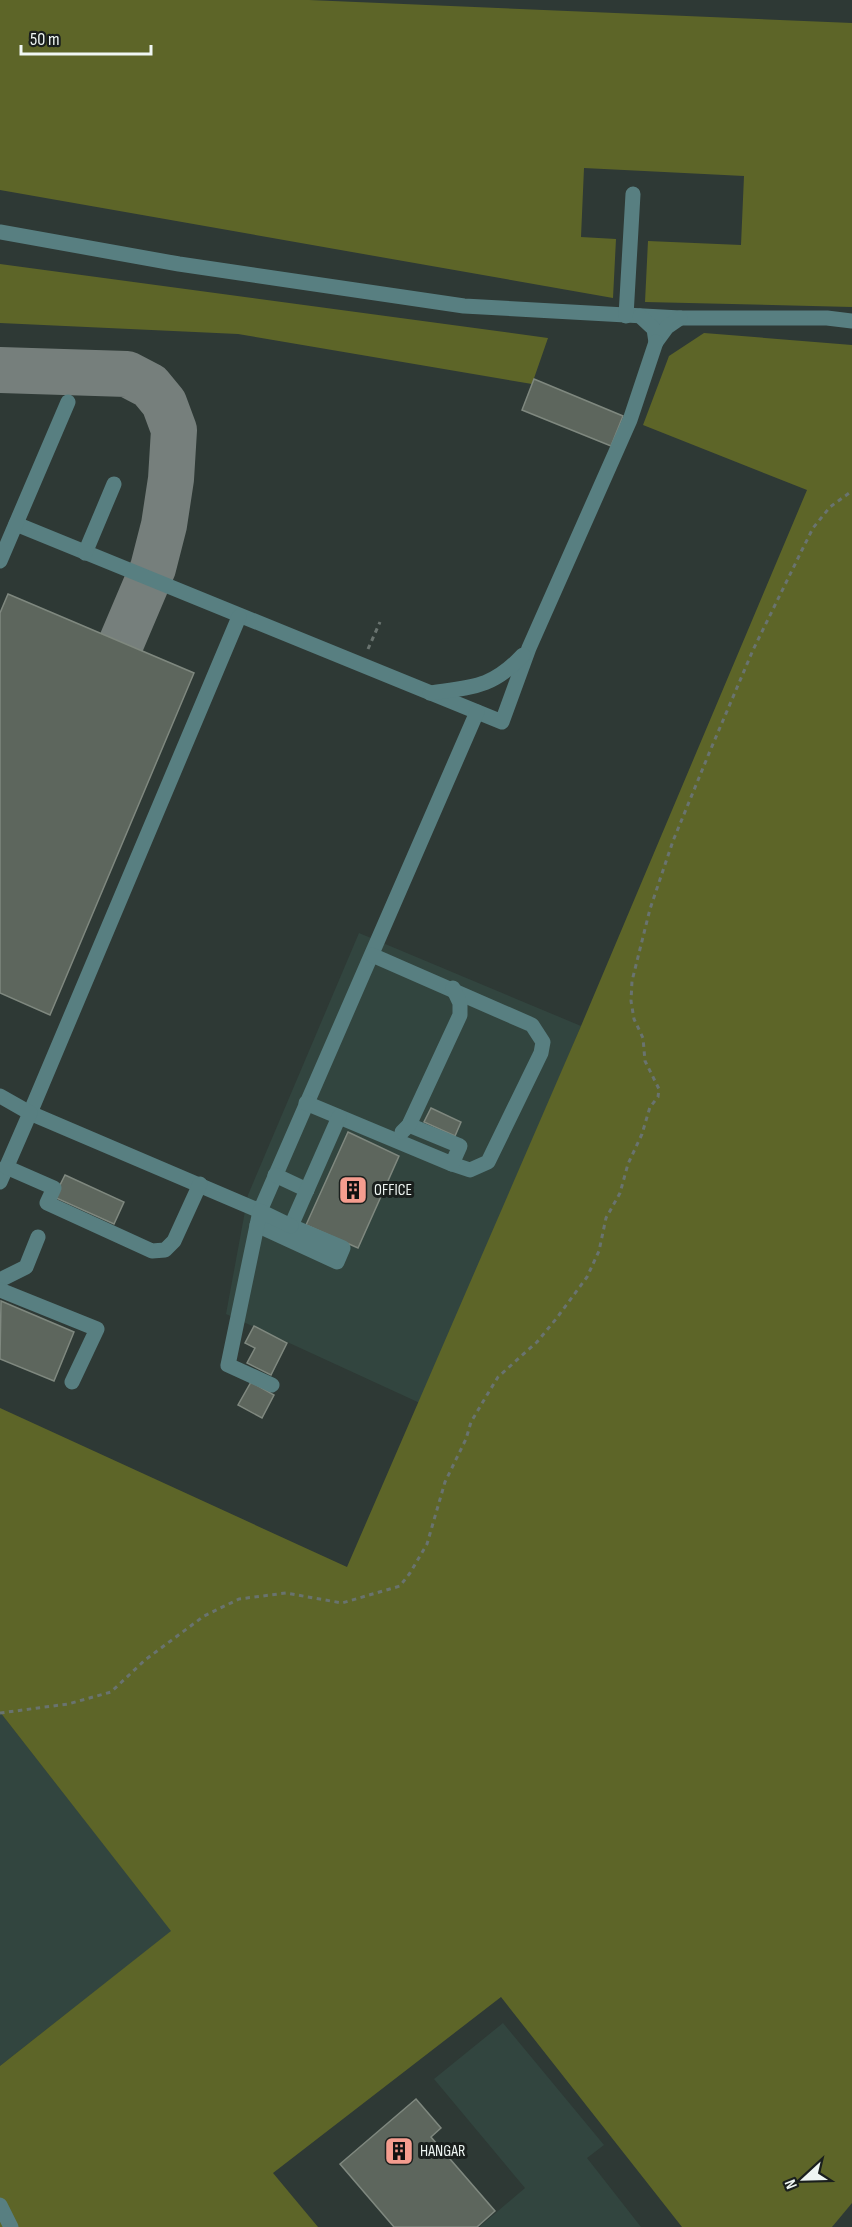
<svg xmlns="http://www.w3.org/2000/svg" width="852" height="2227" font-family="'Sofia Sans Condensed',sans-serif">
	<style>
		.built { fill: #32453f }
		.green { fill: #5d6528 }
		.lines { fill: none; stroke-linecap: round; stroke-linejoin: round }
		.taxiway { stroke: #767f7c; stroke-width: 46 }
		.building { fill: #5d665d; stroke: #7f887f; stroke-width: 1.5 }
		.path { stroke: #69736f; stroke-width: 3; stroke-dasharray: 4.5 4.5; stroke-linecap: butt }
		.minor { stroke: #587f81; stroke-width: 15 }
		.labels { text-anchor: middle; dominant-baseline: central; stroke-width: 6; stroke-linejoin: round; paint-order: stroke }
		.poi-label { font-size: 16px; fill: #eff6f3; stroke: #1a1f1d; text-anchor: start }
	</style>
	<rect width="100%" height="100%" fill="#2e3935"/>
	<!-- built -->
	<g class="built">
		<path d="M359,933l222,93 -159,378 -196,-90 22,-119z"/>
		<path d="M0,1712l172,219 -172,135z"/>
		<path d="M503,2023l101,122 -17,13 54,69h-162l46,-39 -91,-109z"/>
	</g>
	<!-- green -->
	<g class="green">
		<path d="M0,0h309l543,23v284l-207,-5 3,-61 93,4 3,-69 -160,-8 -3,69 35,2 -3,59 -613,-108z"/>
		<path d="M0,264l548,74 -16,46 -294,-50 -238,-11z"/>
		<path d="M704,333l148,12v1858l-20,24h-150l-181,-230 -228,176 45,54h-318v-161l171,-135 -171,-219v-304l347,159 234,-541 226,-536 -164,-65 26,-69z"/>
	</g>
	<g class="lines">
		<!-- taxiway -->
		<path class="taxiway" d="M0,370l127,4 23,12 14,17 10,27 -3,49 -7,46 -11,43 -31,73"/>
	</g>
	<!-- building -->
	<g class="building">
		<path d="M534,379l89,37 -12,30 -89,-36z"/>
		<path d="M8,594l186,79 -144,342 -50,-22v-380z"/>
		<path d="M431,1108l30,14 -6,14 -31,-14z"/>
		<path d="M348,1132l51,24 -41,92 -52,-23z"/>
		<path d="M65,1175l59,27 -10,22 -60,-27z"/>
		<path d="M1,1301l73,31 -20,49 -54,-22z"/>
		<path d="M254,1326l33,17 -16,32 -24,-12 8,-15 -10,-5z"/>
		<path d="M251,1382l23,13 -12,23 -24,-13z"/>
		<path d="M416,2099l25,29 -10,9 64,74 -18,16h-83l-54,-63z"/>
	</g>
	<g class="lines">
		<!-- path -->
		<g class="path">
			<path d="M368,649l12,-27"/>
			<path d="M0,1713l68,-9 43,-12 34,-32 59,-44 35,-17 47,-6 56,10 58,-17 10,-13 17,-29 18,-62 21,-43 5,-17 16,-27 11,-18 39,-35 19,-23 31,-42 12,-26 7,-33 14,-25 8,-29 14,-30 8,-27 8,-10 1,-8 -14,-28 -2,-23 -9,-19 -3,-18 1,-20 18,-72 23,-68 37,-90 43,-101 49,-100 11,-22 17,-21 22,-16"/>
		</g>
		<!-- minor -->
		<g class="minor">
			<path d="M0,232l179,32 285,42 216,12h147l25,3"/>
			<path d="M626,316l7,-122"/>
			<path d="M640,316l14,13 2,13 11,-15 13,-9"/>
			<path d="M16,524l486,198 27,-74 101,-228 26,-78"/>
			<path d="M85,553l29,-69"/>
			<path d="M0,561l68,-159"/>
			<path d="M239,617l-209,496 230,98 217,-499"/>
			<path d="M430,693c43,-6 62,-5 93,-38"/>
			<path d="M372,955l160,70 11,17 -2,11 -53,109 -18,8 -18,-6"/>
			<path d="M0,1096l30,17 -30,69"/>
			<path d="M306,1103l146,61 8,-18 -51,-21"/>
			<path d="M402,1132l7,-7 51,-110v-12l-7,-15"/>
			<path d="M6,1167l48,21 -7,15 105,48 13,-1 9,-9 26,-57"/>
			<path d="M275,1175l32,15"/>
			<path d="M257,1225l80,37 6,-14 -52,-22 48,-109"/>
			<path d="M0,1280l26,-13 12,-30"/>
			<path d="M0,1290l97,39 -25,53"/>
			<path d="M272,1385l-44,-20 32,-154 31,15"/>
			<path d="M0,2205l11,22"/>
		</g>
	</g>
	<!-- icons -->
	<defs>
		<g id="building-square" transform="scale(1.5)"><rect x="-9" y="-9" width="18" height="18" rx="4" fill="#f59d8f" stroke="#1a1f1d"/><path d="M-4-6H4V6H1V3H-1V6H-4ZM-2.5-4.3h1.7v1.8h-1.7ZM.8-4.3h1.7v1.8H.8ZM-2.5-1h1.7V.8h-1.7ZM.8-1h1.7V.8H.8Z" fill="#111"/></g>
	</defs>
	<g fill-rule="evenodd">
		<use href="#building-square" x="353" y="1190"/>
		<use href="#building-square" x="399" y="2151"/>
	</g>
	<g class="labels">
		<!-- poi labels -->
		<g class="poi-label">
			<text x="374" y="1190">OFFICE</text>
			<text x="420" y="2151">HANGAR</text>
		</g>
	</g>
	<!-- north arrow -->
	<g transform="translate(804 2179) rotate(248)" stroke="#1a1f1d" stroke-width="4.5" paint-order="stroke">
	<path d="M0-4.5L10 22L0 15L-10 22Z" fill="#eff6f3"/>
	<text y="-9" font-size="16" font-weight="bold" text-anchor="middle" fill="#eff6f3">N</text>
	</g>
	<!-- scale -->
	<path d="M21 45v9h130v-9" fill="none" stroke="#eff6f3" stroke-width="3"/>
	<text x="30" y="45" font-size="18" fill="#eff6f3" stroke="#1a1f1d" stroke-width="4.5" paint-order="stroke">50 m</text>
</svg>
